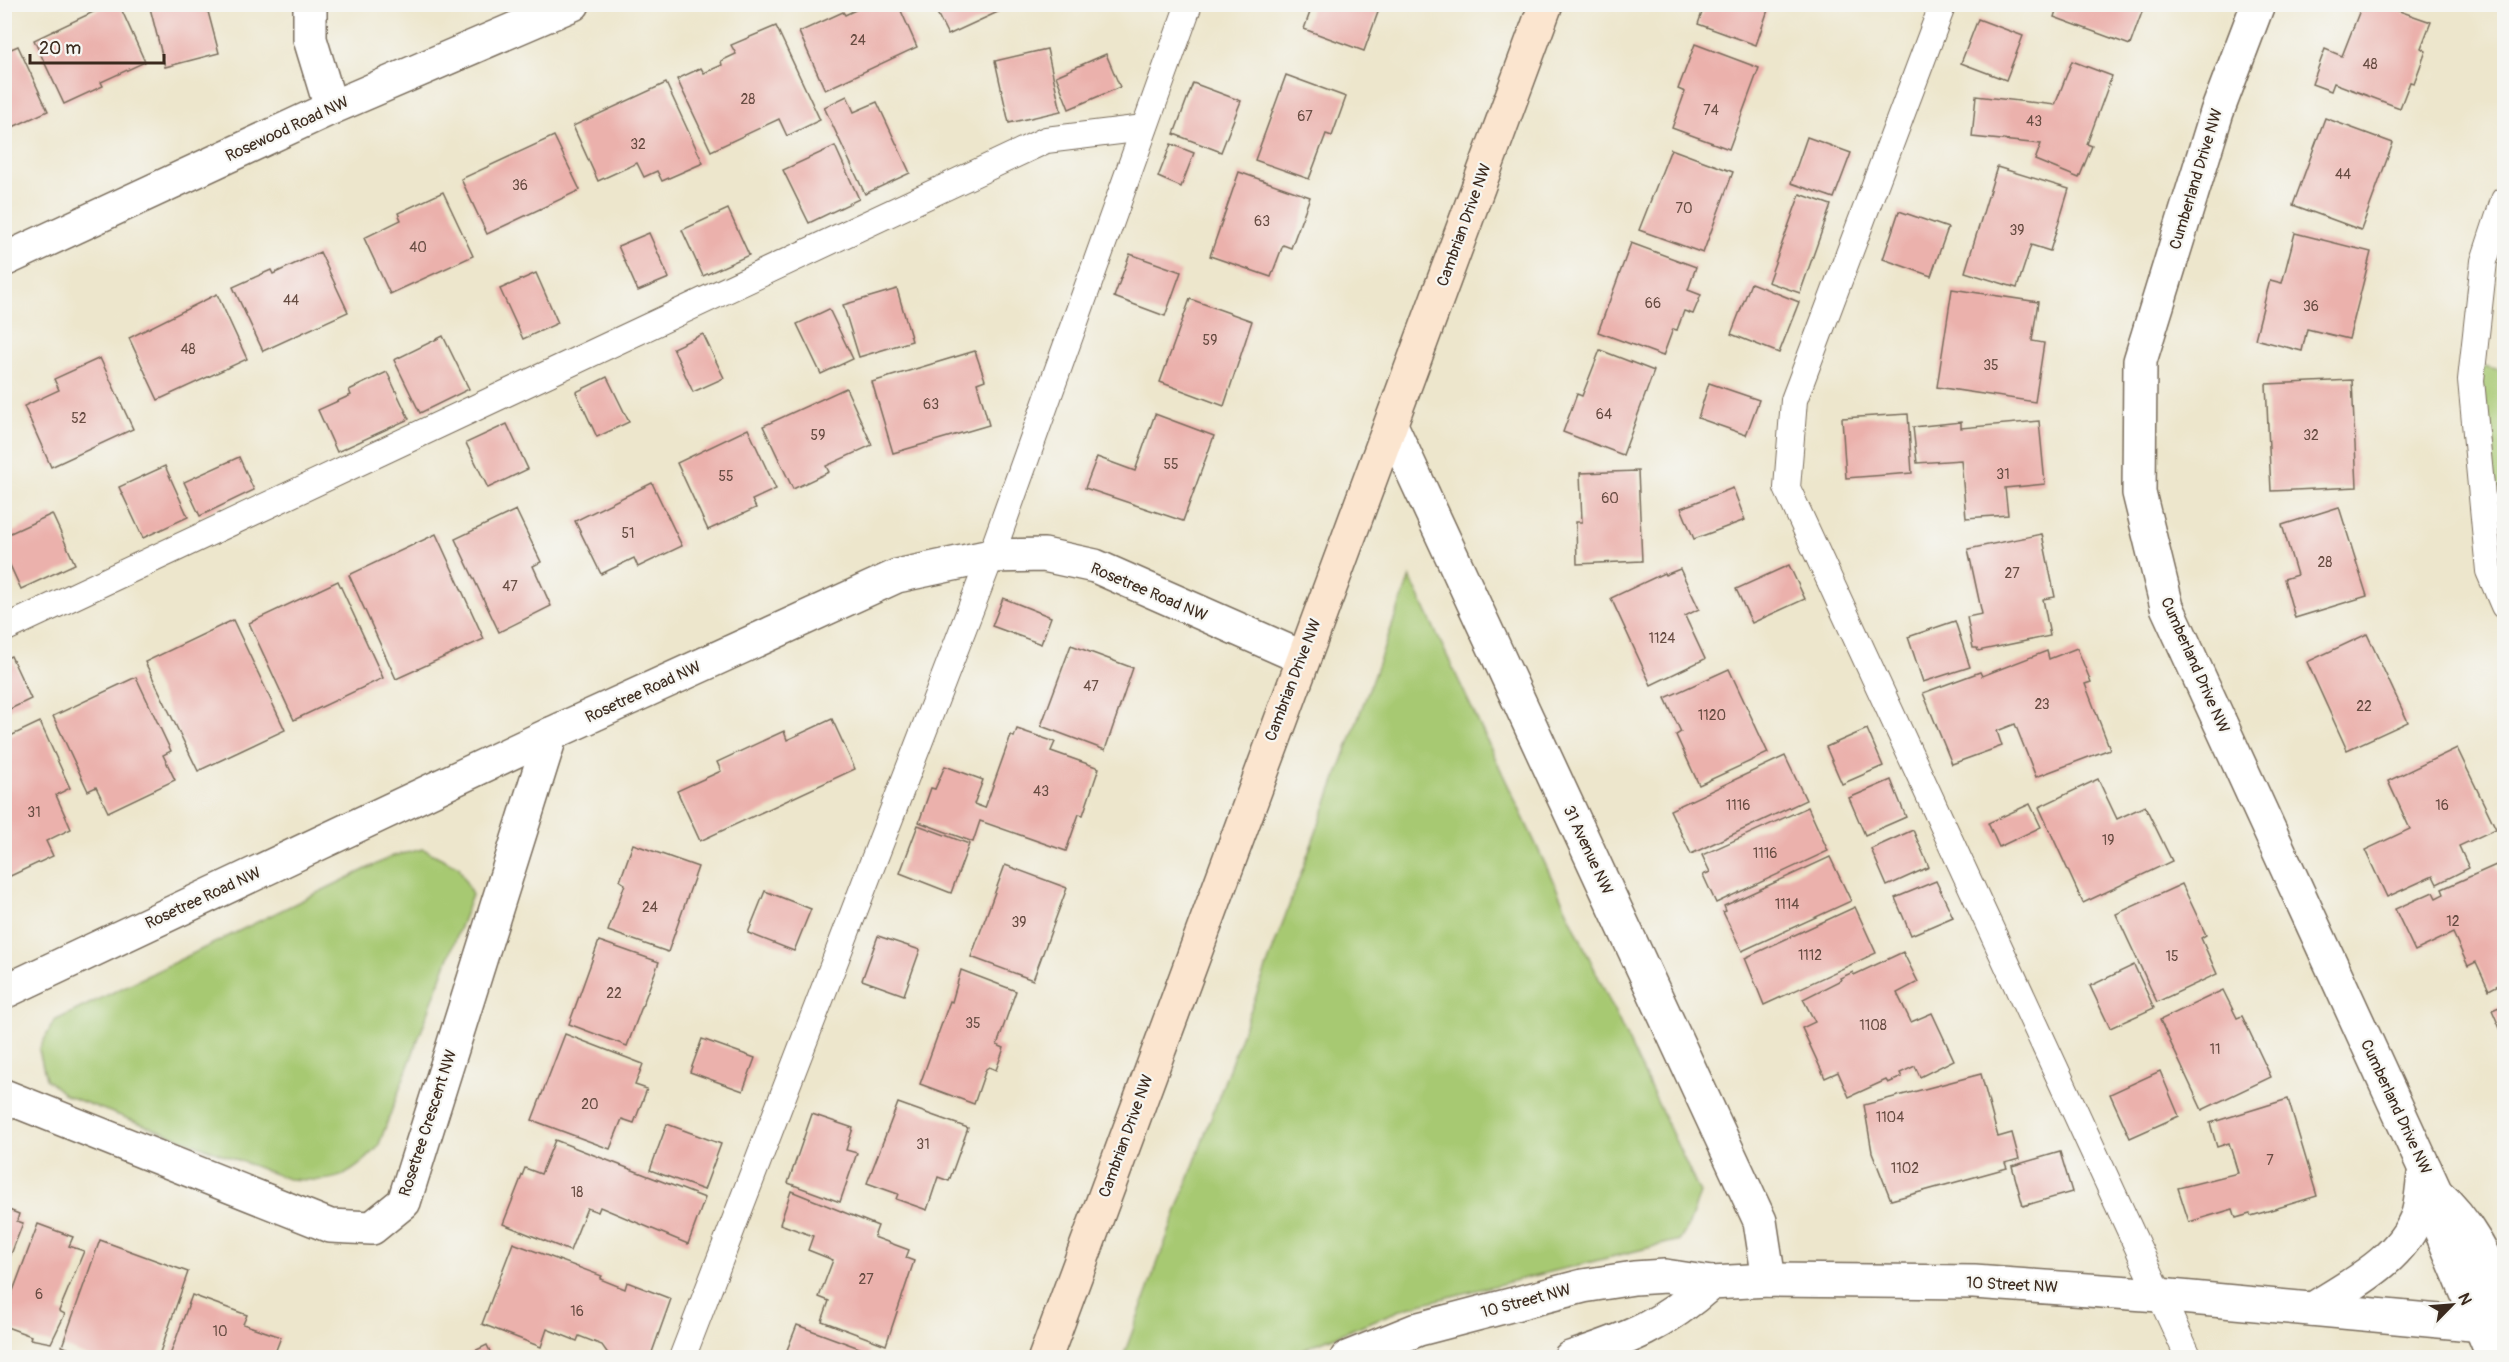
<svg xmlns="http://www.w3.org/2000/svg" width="2509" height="1362" font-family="Pangolin,sans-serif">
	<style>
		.green { fill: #a7c972; stroke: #717a48; stroke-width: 1.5 }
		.building { fill: #ebb1ac }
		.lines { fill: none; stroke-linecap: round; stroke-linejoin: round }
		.lane-casing { stroke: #796c5b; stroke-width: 28 }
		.street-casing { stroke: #796c5b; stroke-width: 36 }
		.secondary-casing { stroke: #796c5b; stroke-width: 36 }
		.lane { stroke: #fff; stroke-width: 26 }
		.street { stroke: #fff; stroke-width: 33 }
		.secondary { stroke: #fbe5cf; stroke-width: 33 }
		.labels { text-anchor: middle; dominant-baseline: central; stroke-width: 4.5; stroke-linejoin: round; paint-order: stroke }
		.number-label { font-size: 14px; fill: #674c42 }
		.street-label { font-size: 16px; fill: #3b2a1e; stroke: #f6f6f2 }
	</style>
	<rect width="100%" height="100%" fill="#f6f6f2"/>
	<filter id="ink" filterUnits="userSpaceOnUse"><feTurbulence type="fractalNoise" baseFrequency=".0167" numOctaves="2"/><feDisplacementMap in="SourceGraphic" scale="12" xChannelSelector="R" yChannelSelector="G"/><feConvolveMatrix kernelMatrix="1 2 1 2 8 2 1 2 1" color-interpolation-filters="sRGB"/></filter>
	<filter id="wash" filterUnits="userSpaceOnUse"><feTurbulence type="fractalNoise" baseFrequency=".008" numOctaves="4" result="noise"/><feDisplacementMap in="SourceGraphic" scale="24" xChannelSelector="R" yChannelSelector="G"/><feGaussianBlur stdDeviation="1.35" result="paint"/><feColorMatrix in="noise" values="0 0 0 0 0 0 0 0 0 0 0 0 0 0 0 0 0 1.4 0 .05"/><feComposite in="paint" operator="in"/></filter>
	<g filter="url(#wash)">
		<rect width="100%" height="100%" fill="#ede6cc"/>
		<!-- green -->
		<g class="green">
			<path d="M2480,365l24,6v148l-19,-77z"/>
			<path d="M1410,577l290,616 -11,32 -9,15 -272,67 -95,38 -23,12h-167z"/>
			<path d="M423,849l36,18 13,28 -94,252c-31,34 -45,35 -90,32l-223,-84 -19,-16 -7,-29 15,-29 339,-165z"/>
		</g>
		<g id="blocks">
			<!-- building -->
			<g class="building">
				<path d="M110,4h9l26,58 -44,20 2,4 -39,18 -30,-64z"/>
				<path d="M149,4h57l13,49 -54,14z"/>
				<path d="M868,4h30l19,43 -92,43 -26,-58 44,-20 2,3z"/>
				<path d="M1313,4h68l-17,47 -60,-22z"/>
				<path d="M1705,4h65l-14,41 -58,-21z"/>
				<path d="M2058,4h87l-15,41 -76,-28z"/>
				<path d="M933,5h80l-65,30z"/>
				<path d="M2362,5h20l49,17 -10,26 5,3 -12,32 -4,-1 -10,26 -66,-25 -3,8 -19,-7 13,-35 17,7z"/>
				<path d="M1978,19l45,17 -17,44 -45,-17z"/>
				<path d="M776,26l44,94 -33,16 -8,-17 -68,32 -34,-72 24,-11 3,5 18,-8 -1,-4 15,-7 -5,-9z"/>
				<path d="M1695,44l64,24 -30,81 -57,-21 13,-36 -7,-3z"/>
				<path d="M18,46l30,65 -44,20v-79z"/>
				<path d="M1047,49l14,62 -52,12 -14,-62z"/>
				<path d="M1106,54l14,33 -51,22 -13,-33z"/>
				<path d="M2072,61l40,15 -25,68 5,2 -13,32 -44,-18 6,-16 -69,-7 4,-41 79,9z"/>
				<path d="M1286,75l60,22 -14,39 -6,-2 -17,45 -54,-19z"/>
				<path d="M666,83l37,80 -41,18 -5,-10 -13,6 -7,-14 -39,18 -25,-55z"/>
				<path d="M1193,83l48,18 -20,51 -47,-18z"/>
				<path d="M847,96l7,16 23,-10 33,71 -45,21 -41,-87z"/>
				<path d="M2325,118l68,25 -32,87 -68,-25z"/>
				<path d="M554,136l26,54 -93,44 -26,-55z"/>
				<path d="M1807,137l44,16 -17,45 -43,-15z"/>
				<path d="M1171,144l23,9 -13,34 -23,-10z"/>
				<path d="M835,146l24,53 -50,24 -26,-53z"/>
				<path d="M1671,149l62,23 -30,81 -64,-23z"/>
				<path d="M1997,167l72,22 -19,62 -19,-6 -14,43 -52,-16z"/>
				<path d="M1239,172l71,25 -19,51 -8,-3 -12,32 -61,-21z"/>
				<path d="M443,192l30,64 -83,38 -26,-56 37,-18 -3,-7z"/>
				<path d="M1800,194l31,11 -31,88 -32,-11z"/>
				<path d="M728,209l21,46 -46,21 -21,-46z"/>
				<path d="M1899,211l49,17 -17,48 -48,-17z"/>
				<path d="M649,233l20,45 -31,13 -20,-45z"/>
				<path d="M2295,233l76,19 -22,87 -42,-10 -5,22 -47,-12 15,-59 12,3z"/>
				<path d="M1631,243l65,24 -8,23 13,5 -8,19 -9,-3 -7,19 -4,-1 -10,27 -65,-24z"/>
				<path d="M320,252l28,60 -85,39 -30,-64 38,-17 2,4z"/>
				<path d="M1130,254l51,18 -16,44 -51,-19z"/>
				<path d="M536,273l22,50 -35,16 -23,-50z"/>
				<path d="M1751,283l48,19 -20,51 -48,-19z"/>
				<path d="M897,289l15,52 -53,16 -16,-52z"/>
				<path d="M1952,289l86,13 -6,39 12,2 -9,59 -98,-15z"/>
				<path d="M217,294l30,65 -89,41 -29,-62z"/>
				<path d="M1190,299l62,22 -28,85 -64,-24z"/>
				<path d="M829,309l24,50 -32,15 -24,-50z"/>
				<path d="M703,334l21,44 -31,14 -20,-44z"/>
				<path d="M443,336l26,53 -49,24 -26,-53z"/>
				<path d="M1600,350l54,21 -31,84 -60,-23 14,-38 5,2z"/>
				<path d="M975,351l10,29 -8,3 12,42 -96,28 -21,-71z"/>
				<path d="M100,358l33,71 -82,38 -27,-61 35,-16 -5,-11z"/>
				<path d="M387,372l22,47 -72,33 -19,-42 33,-15 -2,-5z"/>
				<path d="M607,377l22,45 -32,15 -21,-45z"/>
				<path d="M2352,380l5,107 -86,4 -5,-107z"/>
				<path d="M1709,383l50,17 -13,35 -48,-17z"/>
				<path d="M846,388l26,57 -46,21 3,6 -36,17 -30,-63z"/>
				<path d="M1155,414l59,22 -31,85 -98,-33 12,-31 38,14z"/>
				<path d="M1908,414l4,59 -66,5 -4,-60z"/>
				<path d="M2039,421l6,63 -40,4 3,27 -42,3 -5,-58 -44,3 -4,-36 48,-5v6z"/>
				<path d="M507,424l21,45 -40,19 -22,-45z"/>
				<path d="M748,429l28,60 -24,11 4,8 -48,22 -31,-67z"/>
				<path d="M239,457l15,33 -54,26 -16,-34z"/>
				<path d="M165,466l23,51 -45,21 -24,-51z"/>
				<path d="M1638,471l4,90 -65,3 -1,-42h6l-2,-49z"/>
				<path d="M652,483l30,63 -44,21 -4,-9 -33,16 -26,-53z"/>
				<path d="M1733,488l12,32 -51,19 -13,-31z"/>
				<path d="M2339,507l28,89 -72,22 -11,-39 13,-4 -15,-50z"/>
				<path d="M516,510l25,52 -8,4 18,40 -52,26 -44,-93z"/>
				<path d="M52,514l23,50 -54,25 -17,-37v-16z"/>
				<path d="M436,534l48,105 -88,40 -47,-104z"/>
				<path d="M2042,534l13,63 -12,2 7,37 -72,15 -1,-3h-4l-6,-31 15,-3 -14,-65z"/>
				<path d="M1789,565l16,34 -53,24 -16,-34z"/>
				<path d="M1680,569l19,40 -14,7 20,43 -54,26 -40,-87 53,-25 1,2z"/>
				<path d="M338,581l45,97 -89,42 -45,-97z"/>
				<path d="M1003,598l48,19 -10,27 -49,-18z"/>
				<path d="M233,620l52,110 -87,41 -53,-109z"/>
				<path d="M1955,621l15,46 -47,15 -15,-45z"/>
				<path d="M2367,634l41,88 -61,28 -40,-88z"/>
				<path d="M1071,645l62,23 -28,82 -64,-24z"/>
				<path d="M2077,648l14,34 -6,2 25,65 -74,28 -21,-53 -18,7 5,15 -50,18 -29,-71 57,-21 2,4 65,-25 2,8z"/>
				<path d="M11,656l20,43 -27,13v-53z"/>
				<path d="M1729,669l39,84 -69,32 -23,-50 5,-3 -16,-34z"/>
				<path d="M136,677l35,74 -8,4 12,25 -67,32 -12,-25 -8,4 -35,-75z"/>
				<path d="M832,719l23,50 -155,72 -23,-50 44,-20 -4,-9 67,-31 3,9z"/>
				<path d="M40,722l30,66 -14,7 15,34 -25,12 7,15 -49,23v-140z"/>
				<path d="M1017,729l38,13 -4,9 48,17 -16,47 -4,-1 -13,37 -86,-30 -7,21 -54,-20 12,-34 4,1 10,-23 38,14 -9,24 11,4 26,-73 3,2z"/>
				<path d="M1867,729l16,37 -41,18 -16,-37z"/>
				<path d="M2457,748l39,81 -37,17 10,22 -32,16 -4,-8 -46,21 -22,-47 45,-21 -22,-48z"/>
				<path d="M1785,756l21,44 -115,54 -21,-44z"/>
				<path d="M2098,779l19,40 28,-13 27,55 -89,42 -44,-96z"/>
				<path d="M1891,780l15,37 -41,18 -16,-37z"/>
				<path d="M2030,804l11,23 -42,20 -11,-24z"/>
				<path d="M1808,807l20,44 -112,52 -13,-28 7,-3 -8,-17z"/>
				<path d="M918,825l51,19 -18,49 -51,-20z"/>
				<path d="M1913,830l16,37 -42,19 -16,-37z"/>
				<path d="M633,844l65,23 -30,85 -60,-21 17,-47 -5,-3z"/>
				<path d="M1830,857l21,44 -109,50 -19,-39 3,-1 -2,-5z"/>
				<path d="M1005,865l62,23 -34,92 -62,-23z"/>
				<path d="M2496,865l8,17v100l-15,8 -13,-28 -8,4 -15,-33 -38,18 -20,-42 38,-17 3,6 8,-4 -2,-5z"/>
				<path d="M1936,881l17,36 -42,18 -16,-37z"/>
				<path d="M2182,884l24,51 -5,3 16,36 -60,28 -41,-88z"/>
				<path d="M765,891l46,18 -17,42 -46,-18z"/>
				<path d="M1855,907l21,46 -112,52 -19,-47z"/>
				<path d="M878,936l42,14 -16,45 -42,-15z"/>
				<path d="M599,941l60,21 -32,84 -58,-22z"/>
				<path d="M1903,952l15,30 -21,11 14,29 21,-9 22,47 -34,17 -5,-11 -15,7 2,4 -14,6 -2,-3 -37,17 -11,-25 -13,6 -23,-50 13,-6 -12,-23 38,-19 -1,-2 13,-6 1,3z"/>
				<path d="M2134,965l20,43 -44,20 -20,-42z"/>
				<path d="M961,970l55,21 -19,54 7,3 -8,22 -7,-3 -3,2 -12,35 -54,-20 30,-83 2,1z"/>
				<path d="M2223,990l14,28 5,-2 29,61 -69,33 -42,-90z"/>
				<path d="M2504,1005v27l-2,1 -10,-23z"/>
				<path d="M565,1034l78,30 -8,21 12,4 -13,34 -12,-4 -12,30 -78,-29z"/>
				<path d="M702,1039l53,19 -12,33 -53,-19z"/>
				<path d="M2160,1071l19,45 -49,22 -20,-44z"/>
				<path d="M1981,1074l17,63 14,-4 7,26 -14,4 2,5 -116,32 -19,-48 -8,-47z"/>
				<path d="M2288,1099l29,97 -66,20 -1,-2 -14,4 -3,-9 -44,13 -11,-34 60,-15 -9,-30 -12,4 -7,-24z"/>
				<path d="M898,1103l70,25 -19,53 -11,-4 -11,33 -31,-11 2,-5 -31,-11z"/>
				<path d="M812,1114l41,14 -7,22 11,3 -17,49 -52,-19z"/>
				<path d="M667,1124l54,20 -17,46 -54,-20z"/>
				<path d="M555,1140l150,58 -17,46 -88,-37 -2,5 -11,-4 -17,43 -67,-27 22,-56 16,6z"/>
				<path d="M2060,1152l12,40 -49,14 -11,-40z"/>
				<path d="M791,1191l87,35 -4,11 35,13 -3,8 8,3 -28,84 -64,-24 7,-20 -10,-4 14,-37 -25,-10 5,-14 -33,-12z"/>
				<path d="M4,1208l15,6 -2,7 6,2 -18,47z"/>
				<path d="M38,1224l35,13 -4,9 15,5 -25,60 6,3 -14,29 -21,-4 1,-3 -27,-10v-11z"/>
				<path d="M100,1240l88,32 -30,86h-66l-30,-12z"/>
				<path d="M513,1243l89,33 -2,3 25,10 2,-7 44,17 -21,59h-39l-9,-13 -23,-9 -2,5 -30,-12 -6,18 -59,-23z"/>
				<path d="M192,1295l55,20 -4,9 38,13 -8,21h-104z"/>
				<path d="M797,1325l73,27 -3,6 -82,-3z"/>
				<path d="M487,1345l6,13h-33z"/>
			</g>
		</g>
	</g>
	<g filter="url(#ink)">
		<use href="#blocks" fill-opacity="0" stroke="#796c5b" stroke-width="1.5"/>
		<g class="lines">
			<!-- lane casing -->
			<g class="lane-casing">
				<g id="lane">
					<path d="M1943,4l-149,396 -7,88 402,870"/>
					<path d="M2504,200l-20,61 -13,119 18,191 15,35"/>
					<path d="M4,629l1042,-489 98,-12"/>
					<path d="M682,1358l309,-802 198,-552"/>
				</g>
			</g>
			<!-- street casing -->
			<g class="street-casing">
				<g id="street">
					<path d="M310,4v35l21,69"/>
					<path d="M2258,4l-41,108 -77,249 -1,132 28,114 269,586c33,29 50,67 68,106"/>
					<path d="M4,260l327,-152 242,-104"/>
					<path d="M1391,425l369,796 9,59"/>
					<path d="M4,992l547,-258 346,-158 94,-20 53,-1 51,11 206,91"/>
					<path d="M4,1096l326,130 42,2 32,-26 147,-468"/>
					<path d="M2436,1193v26l58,139"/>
					<path d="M2313,1309c37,-24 89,-49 105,-95 4,-13 4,-31 7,-45"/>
					<path d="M1347,1358l72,-29 164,-43 51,-8 31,-2 46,7 58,-3 205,2 185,13 345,32"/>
					<path d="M1570,1358c61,-20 92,-32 141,-75"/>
				</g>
			</g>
			<!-- secondary casing -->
			<g class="secondary-casing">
				<path id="secondary" d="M1045,1358c165,-452 333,-903 501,-1354"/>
			</g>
			<!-- lane -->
			<use href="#lane" class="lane"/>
			<!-- street -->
			<use href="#street" class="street"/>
			<!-- secondary -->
			<use href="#secondary" class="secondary"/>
		</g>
	</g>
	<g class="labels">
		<!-- number labels -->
		<g class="number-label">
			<text x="858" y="40">24</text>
			<text x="2370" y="64">48</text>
			<text x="748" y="99">28</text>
			<text x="1711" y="110">74</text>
			<text x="1305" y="116">67</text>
			<text x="2034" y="121">43</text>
			<text x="638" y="144">32</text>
			<text x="2343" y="174">44</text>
			<text x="520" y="185">36</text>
			<text x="1684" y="208">70</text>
			<text x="1262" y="221">63</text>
			<text x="2017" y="230">39</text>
			<text x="418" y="247">40</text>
			<text x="291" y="300">44</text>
			<text x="1653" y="303">66</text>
			<text x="2311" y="306">36</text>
			<text x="1210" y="340">59</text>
			<text x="188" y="349">48</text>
			<text x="1991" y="365">35</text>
			<text x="931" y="404">63</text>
			<text x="1604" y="414">64</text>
			<text x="79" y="418">52</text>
			<text x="818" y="435">59</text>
			<text x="2311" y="435">32</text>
			<text x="1171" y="464">55</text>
			<text x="2003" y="474">31</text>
			<text x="726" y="476">55</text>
			<text x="1610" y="498">60</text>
			<text x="628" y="533">51</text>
			<text x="2325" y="562">28</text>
			<text x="2012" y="573">27</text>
			<text x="510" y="586">47</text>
			<text x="1662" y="638">1124</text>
			<text x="1091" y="686">47</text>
			<text x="2042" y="704">23</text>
			<text x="2364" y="706">22</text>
			<text x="1712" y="715">1120</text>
			<text x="1041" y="791">43</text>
			<text x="1738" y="805">1116</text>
			<text x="2442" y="805">16</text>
			<text x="34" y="812">31</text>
			<text x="2108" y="840">19</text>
			<text x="1765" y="853">1116</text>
			<text x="1787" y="904">1114</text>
			<text x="650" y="907">24</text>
			<text x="2453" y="921">12</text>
			<text x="1019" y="922">39</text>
			<text x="1810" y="955">1112</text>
			<text x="2172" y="956">15</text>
			<text x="614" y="993">22</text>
			<text x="973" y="1023">35</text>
			<text x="1873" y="1025">1108</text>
			<text x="2215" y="1049">11</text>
			<text x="590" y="1104">20</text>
			<text x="1890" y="1117">1104</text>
			<text x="923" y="1144">31</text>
			<text x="2270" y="1160">7</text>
			<text x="1905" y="1168">1102</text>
			<text x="577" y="1192">18</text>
			<text x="866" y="1279">27</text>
			<text x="39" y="1294">6</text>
			<text x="577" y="1311">16</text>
			<text x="220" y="1331">10</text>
		</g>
		<!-- street labels -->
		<g class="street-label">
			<text transform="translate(287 129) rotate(-25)">Rosewood Road NW</text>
			<text transform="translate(2196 179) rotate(-73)">Cumberland Drive NW</text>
			<text transform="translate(1464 225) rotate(-70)">Cambrian Drive NW</text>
			<text transform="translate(1149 592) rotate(23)">Rosetree Road NW</text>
			<text transform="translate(2195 665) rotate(66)">Cumberland Drive NW</text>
			<text transform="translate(1293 680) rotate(-69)">Cambrian Drive NW</text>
			<text transform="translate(643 692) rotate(-25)">Rosetree Road NW</text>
			<text transform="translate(1588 850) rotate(65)">31 Avenue NW</text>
			<text transform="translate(203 898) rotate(-25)">Rosetree Road NW</text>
			<text transform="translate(2396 1107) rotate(65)">Cumberland Drive NW</text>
			<text transform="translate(428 1123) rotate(-72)">Rosetree Crescent NW</text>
			<text transform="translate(1126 1136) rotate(-70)">Cambrian Drive NW</text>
			<text transform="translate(2012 1285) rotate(3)">10 Street NW</text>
			<text transform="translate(1526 1301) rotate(-15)">10 Street NW</text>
		</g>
	</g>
	<!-- margin -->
	<rect width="2509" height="1362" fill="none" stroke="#f6f6f2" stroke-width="24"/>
	<!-- north arrow -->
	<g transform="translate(2452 1305) rotate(65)" stroke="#f6f6f2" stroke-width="4.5" paint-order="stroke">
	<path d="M0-4.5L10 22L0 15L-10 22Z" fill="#3b2a1e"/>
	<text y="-9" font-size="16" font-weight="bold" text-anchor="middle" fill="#3b2a1e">N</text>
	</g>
	<!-- scale -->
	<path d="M30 54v9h134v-9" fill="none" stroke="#3b2a1e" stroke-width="3"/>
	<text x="39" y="54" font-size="18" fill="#3b2a1e" stroke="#f6f6f2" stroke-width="4.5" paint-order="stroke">20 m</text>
</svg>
